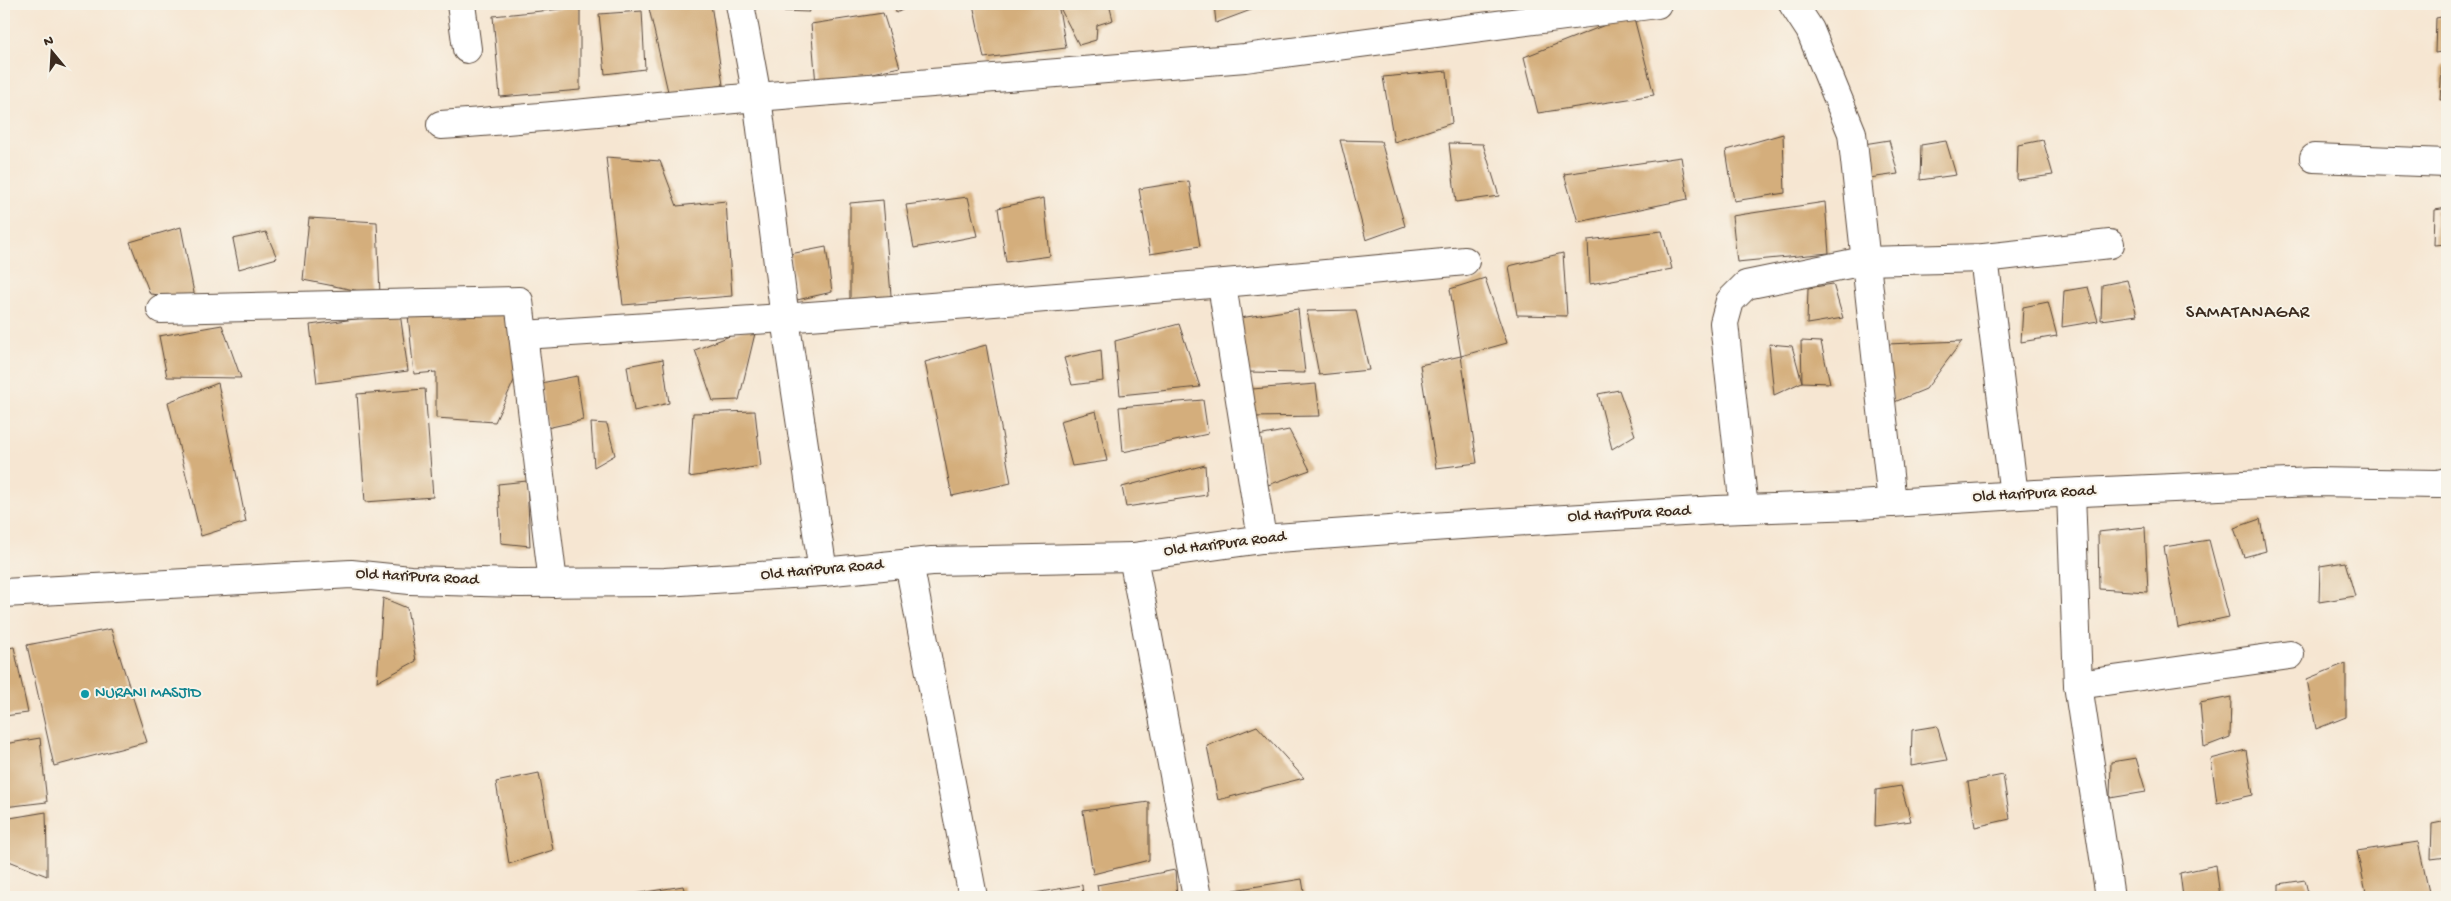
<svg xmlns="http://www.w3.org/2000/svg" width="2451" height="901" font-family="'Gochi Hand',sans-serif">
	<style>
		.building { fill: #d4ae7c }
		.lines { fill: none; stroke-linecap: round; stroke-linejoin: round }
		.minor-casing { stroke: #574639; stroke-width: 30 }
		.minor { stroke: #fff; stroke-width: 28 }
		.culture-dot { fill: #0f9aa8; stroke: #f7f3e8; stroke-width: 2 }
		.labels { text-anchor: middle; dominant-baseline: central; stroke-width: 4; stroke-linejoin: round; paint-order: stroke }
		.street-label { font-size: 16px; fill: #3b2a1e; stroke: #f7f3e8 }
		.culture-label { font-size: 16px; fill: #0d838f; stroke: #f7f3e8; text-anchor: start }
		.neighbourhood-label { font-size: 18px; letter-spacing: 1px; fill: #3b2a1e; stroke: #f7f3e8 }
	</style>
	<rect width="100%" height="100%" fill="#f7f3e8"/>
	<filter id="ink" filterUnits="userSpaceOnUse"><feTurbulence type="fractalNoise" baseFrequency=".02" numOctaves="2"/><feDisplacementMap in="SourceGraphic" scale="10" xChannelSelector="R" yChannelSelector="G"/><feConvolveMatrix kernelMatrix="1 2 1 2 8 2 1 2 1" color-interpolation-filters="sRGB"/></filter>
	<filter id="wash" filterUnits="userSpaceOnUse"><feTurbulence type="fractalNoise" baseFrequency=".0096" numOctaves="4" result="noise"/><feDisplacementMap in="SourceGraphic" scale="20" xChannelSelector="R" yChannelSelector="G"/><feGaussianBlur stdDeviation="1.12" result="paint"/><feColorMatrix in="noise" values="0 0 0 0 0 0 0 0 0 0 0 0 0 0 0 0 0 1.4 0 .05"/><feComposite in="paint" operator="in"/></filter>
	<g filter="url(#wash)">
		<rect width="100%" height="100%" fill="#f6e6d2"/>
		<g id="blocks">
			<!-- building -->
			<g class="building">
				<path d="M648,4h63l12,81 -54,11z"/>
				<path d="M779,4h28l2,8 -29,-1z"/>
				<path d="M895,4h20l-19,9z"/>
				<path d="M973,4h85l8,44 -82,10z"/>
				<path d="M1058,4h51l4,16 -16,5 -1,15 -17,5z"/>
				<path d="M1214,4h53l-51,19z"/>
				<path d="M580,7v83l-80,7 -7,-81z"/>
				<path d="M642,11l3,58 -40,5 -6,-60z"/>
				<path d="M883,13l17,54 -84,18 -5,-61z"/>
				<path d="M1633,14l21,81 -116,18 -14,-56z"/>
				<path d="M2447,16v35l-12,2 1,-35z"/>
				<path d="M2447,64v35l-7,1 2,-35z"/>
				<path d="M1447,71l5,52 -58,19 -11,-65z"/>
				<path d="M1783,134l2,59 -51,8 -8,-51z"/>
				<path d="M1340,140l41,1 24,85 -39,14z"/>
				<path d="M1889,140l9,34 -36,5 2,-35z"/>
				<path d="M2043,140l10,35 -36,5 1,-35z"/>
				<path d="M1946,141l10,34 -36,5 1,-35z"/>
				<path d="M1449,143l34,1 16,52 -43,6z"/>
				<path d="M606,157l54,4 17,45 49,-5 6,95 -109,9z"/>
				<path d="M1681,157l7,42 -110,23 -14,-48z"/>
				<path d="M1189,181l11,65 -50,8 -11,-65z"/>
				<path d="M968,197l9,39 -63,12 -8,-43z"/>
				<path d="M1044,198l6,58 -44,6 -8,-54z"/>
				<path d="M883,200l9,107 -42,5v-109z"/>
				<path d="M1825,202l4,51 -92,9 -5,-46z"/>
				<path d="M2447,208v36l-13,1 1,-35z"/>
				<path d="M309,218l68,4 3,73 -77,-15z"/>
				<path d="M181,227l14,71 -45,-4 -20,-52z"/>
				<path d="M1662,231l10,38 -82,15 -2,-44z"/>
				<path d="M266,232l11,26 -38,11 -6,-30z"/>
				<path d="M826,247l6,45 -35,8 -7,-46z"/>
				<path d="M1563,253l4,63 -50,-1 -8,-49z"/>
				<path d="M1485,278l22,65 -46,13 16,107 -41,5 -16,-103 41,-9 -11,-67z"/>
				<path d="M2127,280l10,35 -36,5 1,-35z"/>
				<path d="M1833,284l10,34 -36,6 1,-36z"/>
				<path d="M2088,287l10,34 -36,6 2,-36z"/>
				<path d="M2048,302l9,34 -36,6 2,-35z"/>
				<path d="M516,304l6,59 -27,59 -59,-4v-46l-22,2 -6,-59z"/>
				<path d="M1298,309l7,64 -59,-1 -6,-54z"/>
				<path d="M1356,310l13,60 -50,5 -12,-64z"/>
				<path d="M400,313l8,58 -91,12 -7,-58z"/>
				<path d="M1179,324l21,63 -80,8 -5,-54z"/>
				<path d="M222,325l19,53 -74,-1 -8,-41z"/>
				<path d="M757,325l-18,75 -26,1 -18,-51z"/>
				<path d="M1801,341l20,1 9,41 -28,-1 -28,13 -5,-51 23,2 10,36z"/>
				<path d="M1962,341l-36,48 -34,14 -5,-59z"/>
				<path d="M986,345l25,138 -59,13 -27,-134z"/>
				<path d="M1101,350l2,31 -31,4 -8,-27z"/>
				<path d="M663,359l6,44 -35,8 -7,-45z"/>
				<path d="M577,376l6,44 -36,8 -6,-45z"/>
				<path d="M218,383l28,139 -45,14 -33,-134z"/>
				<path d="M1316,384l4,32 -68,1v-28z"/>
				<path d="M425,389l8,108 -68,5 -8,-108z"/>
				<path d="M1619,390l16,45 -23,14 -14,-55z"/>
				<path d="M1203,400l5,34 -85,18 -4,-45z"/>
				<path d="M755,411l6,55 -72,11 4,-64z"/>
				<path d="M1096,411l11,50 -35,5 -12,-45z"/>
				<path d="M591,423l16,1 8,31 -21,12z"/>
				<path d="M1289,430l21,40 -42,15 -10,-49z"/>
				<path d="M1205,465l2,30 -81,12 -4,-20z"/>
				<path d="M527,481l3,65 -29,-3 -3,-59z"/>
				<path d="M2260,519l6,32 -22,6 -10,-29z"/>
				<path d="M2145,527l3,65 -49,-3 -1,-57z"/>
				<path d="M2209,540l20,77 -51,11 -14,-81z"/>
				<path d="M2345,562l10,34 -36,6 1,-36z"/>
				<path d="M383,598l24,10 9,53 -39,21z"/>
				<path d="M111,629l36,113 -93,24 -27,-121z"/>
				<path d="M14,647l14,66 -24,3v-67z"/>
				<path d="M2346,663v54l-30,12 -9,-50z"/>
				<path d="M2231,697l-1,40 -26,10 -4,-44z"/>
				<path d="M1257,726l47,52 -86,22 -11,-54z"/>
				<path d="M1937,726l10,34 -36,6 1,-36z"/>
				<path d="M40,738l7,64 -43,5v-63z"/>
				<path d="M2246,750l7,45 -36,8 -6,-44z"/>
				<path d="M2136,758l10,34 -36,6 1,-36z"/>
				<path d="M539,773l14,77 -44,14 -13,-82z"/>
				<path d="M2003,775l7,44 -35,8 -7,-45z"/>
				<path d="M1901,786l10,35 -36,5 1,-36z"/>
				<path d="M1149,802v58l-56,14 -10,-63z"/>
				<path d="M46,812l1,41v23l-43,-17v-40z"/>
				<path d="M2447,821v36l-16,2 1,-35z"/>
				<path d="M2418,842l12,55h-63l-10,-46z"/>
				<path d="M2216,865l4,32h-37l-3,-24z"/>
				<path d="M1175,870l2,27h-78l-2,-12z"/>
				<path d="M1302,879l3,18h-68l-3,-7z"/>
				<path d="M2305,880l4,17h-30v-13z"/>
				<path d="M1082,885l1,12h-66v-1z"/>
				<path d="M683,886l3,11h-65v-1z"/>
			</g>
		</g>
	</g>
	<g filter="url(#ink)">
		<use href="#blocks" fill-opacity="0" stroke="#574639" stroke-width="1"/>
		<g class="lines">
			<!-- minor casing -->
			<g class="minor-casing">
				<g id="minor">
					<path d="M461,4l6,45"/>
					<path d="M740,4l17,93 488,-39 412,-54"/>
					<path d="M1793,4l17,26 42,103 40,370"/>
					<path d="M441,125c105,-7 210,-19 316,-28l28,222 38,253"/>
					<path d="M2314,158l133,5"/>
					<path d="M1984,258l30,237"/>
					<path d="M1222,285l40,254"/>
					<path d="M161,309l358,-8 34,282"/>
					<path d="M523,335c315,-19 629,-44 942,-74"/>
					<path d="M2071,493l7,192 32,212"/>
					<path d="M1744,509l-20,-186 6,-22 16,-16 118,-24 120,-3 126,-14"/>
					<path d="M1133,557l64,340"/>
					<path d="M909,563l64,334"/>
					<path d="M4,593l347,-19 59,6 109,3 146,-1 158,-10 109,-11 201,-4 129,-18 199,-14 256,-15 141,-5 178,-11 276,-12 126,2 9,-2"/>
					<path d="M2078,685l212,-30"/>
				</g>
			</g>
			<!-- minor -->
			<use href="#minor" class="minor"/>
		</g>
	</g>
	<!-- markers -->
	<circle class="culture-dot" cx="85" cy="694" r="5"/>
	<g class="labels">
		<!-- street labels -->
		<g class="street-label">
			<text transform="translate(2034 495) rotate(-3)">Old HariPura Road</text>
			<text transform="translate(1629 515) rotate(-3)">Old HariPura Road</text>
			<text transform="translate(1225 545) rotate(-7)">Old HariPura Road</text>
			<text transform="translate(822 571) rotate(-5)">Old HariPura Road</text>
			<text transform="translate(417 578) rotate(3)">Old HariPura Road</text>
		</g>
		<!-- culture labels -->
		<g class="culture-label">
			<text x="95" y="694">NURANI MASJID</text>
		</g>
		<!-- neighbourhood labels -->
		<g class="neighbourhood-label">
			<text x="2248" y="313">SAMATANAGAR</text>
		</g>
	</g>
	<!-- margin -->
	<rect width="2451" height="901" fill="none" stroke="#f7f3e8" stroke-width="20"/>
	<!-- north arrow -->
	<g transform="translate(52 52) rotate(342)" stroke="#f7f3e8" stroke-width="4" paint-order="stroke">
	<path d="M0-4L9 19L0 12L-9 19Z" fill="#3b2a1e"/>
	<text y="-8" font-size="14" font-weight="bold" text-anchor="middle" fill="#3b2a1e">N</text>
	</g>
</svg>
